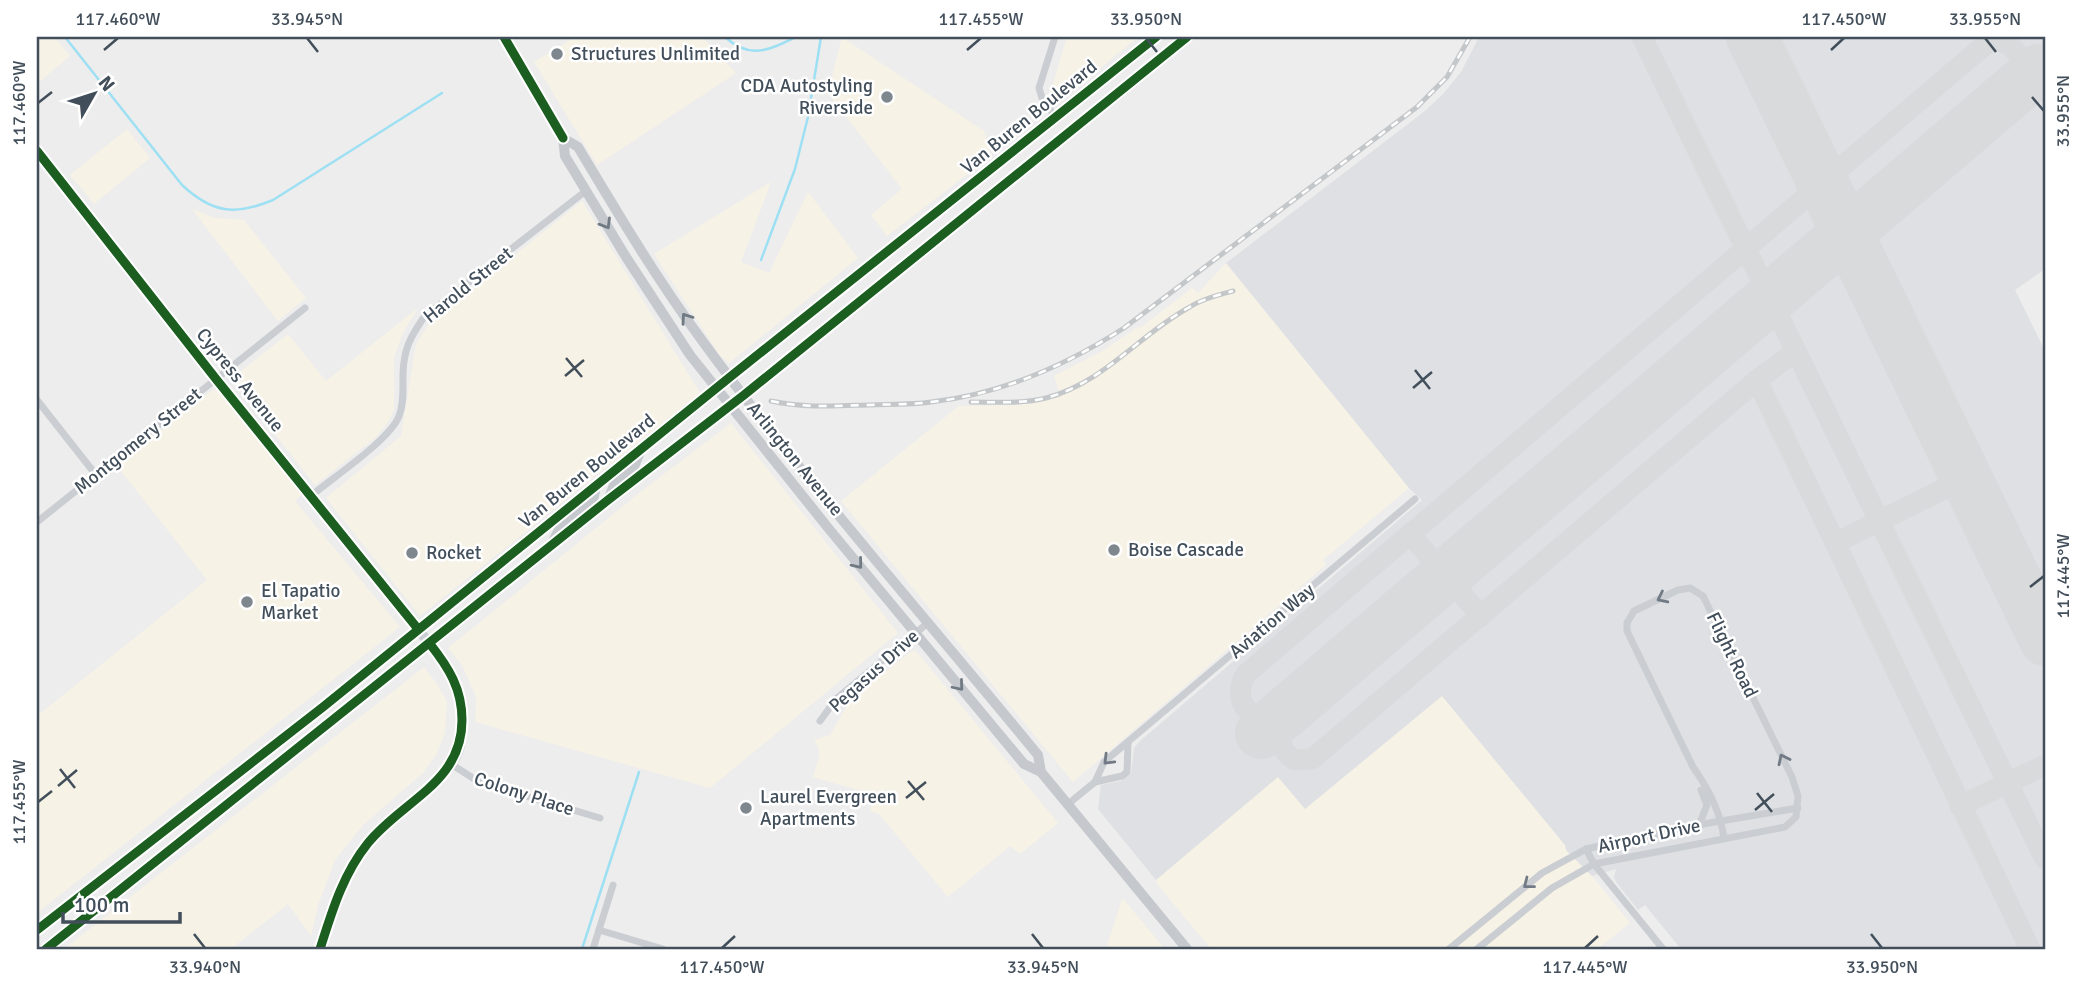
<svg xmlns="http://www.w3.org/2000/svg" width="2082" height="986" font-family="Signika,sans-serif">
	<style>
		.commercial { fill: #f7f2e6 }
		.airport { fill: #dee0e3 }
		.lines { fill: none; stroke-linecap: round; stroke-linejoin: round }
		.stream { stroke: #9ee0f3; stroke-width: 2.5 }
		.taxiway { stroke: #d9dadb; stroke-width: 21 }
		.runway { stroke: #d9dadb; stroke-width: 52 }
		.street { stroke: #caced2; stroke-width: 7 }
		.secondary { stroke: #cbced3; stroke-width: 10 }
		.primary { stroke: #c5c9ce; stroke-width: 10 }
		.rail-casing { stroke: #c4c7c9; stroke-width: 5 }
		.rail { stroke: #fff; stroke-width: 2.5; stroke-dasharray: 8; stroke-linecap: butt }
		.cycleway-casing { stroke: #fff; stroke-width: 13 }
		.cycleway { stroke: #1b5e20; stroke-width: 9 }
		.oneway { stroke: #707a83 }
		.oneway2 { stroke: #727b85 }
		.ticks { fill: none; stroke: #424f5b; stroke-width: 2.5 }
		.poi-dot { fill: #7e868e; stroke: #fff; stroke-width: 2.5 }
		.labels { text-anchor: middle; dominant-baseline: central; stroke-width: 5; stroke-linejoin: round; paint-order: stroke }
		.poi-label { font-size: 19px; fill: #424f5b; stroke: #fff; text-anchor: start }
		.street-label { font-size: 19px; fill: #424f5b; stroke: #fff }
		.neatline { fill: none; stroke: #424f5b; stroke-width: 2.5 }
		.ticks-label { font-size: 18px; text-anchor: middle; fill: #424f5b }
	</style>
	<rect width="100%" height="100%" fill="#eeeded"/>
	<!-- commercial -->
	<g class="commercial">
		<path d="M37,37h17l16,19 -33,28z"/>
		<path d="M575,37h127l34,36 -139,92 -63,-103z"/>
		<path d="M842,37l142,94 7,25 -104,80 -16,-21 31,-26 -74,-96z"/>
		<path d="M1067,37h71l-75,62 -11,-12z"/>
		<path d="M127,129l23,29 -56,46 -24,-29z"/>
		<path d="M771,182l-30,80 28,11 39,-81 50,66 -129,105 -10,-9 -65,-100z"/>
		<path d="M582,201l118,192 -280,223 -94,-118 75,-62 15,-92 12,-19z"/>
		<path d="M192,209l23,9 29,2 62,78 -28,23z"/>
		<path d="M1226,263l183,225 -86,72 3,5 -253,217 -232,-281 118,-95 55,-1 25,-3 22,-5 -7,-21 50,-26 34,-23 2,1 52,-40 6,5z"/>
		<path d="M418,308l-15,25 -9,24v53l-6,12 -12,15 -61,48 -84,-106 57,-45 38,47z"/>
		<path d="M213,390h5l84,104 -7,7 105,126 -363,286v-197l170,-136 -86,-109v-9z"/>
		<path d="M731,423l167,210 -188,155 -235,-66 1,-25 -14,-32 -14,-17 195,-158z"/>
		<path d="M912,651h4l142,172 -38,31 -10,-8 -62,51 -69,-83 -9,-3 5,-16 -62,-18 6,-20v-8l-5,-9 16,-5 20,-35z"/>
		<path d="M424,667l13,17 10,17 -2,32 -9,22 -13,18 -60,52 -28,35 -17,45 -7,31 -23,-32 -57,45h-167z"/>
		<path d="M1442,696l123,149 1,5 26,26 38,47 -33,26h-386l-54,-65 -1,-4 122,-104 28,32z"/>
		<path d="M1122,899l2,1 41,49h-59z"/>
	</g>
	<!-- airport -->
	<path class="airport" d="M1479,37h566v232l-30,21 30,61v598h-364l-36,-44 -7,5 -22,-28 -2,-5 2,-8 -24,7 -26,-26 -1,-5 -123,-149 -137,113 -27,-32 -122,103 -58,-71 3,-24 20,-4 10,-8 3,-25 6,-7 282,-241 -13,-12 -183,-225 199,-152 18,-17 18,-22z"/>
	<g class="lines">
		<!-- stream -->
		<g class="stream">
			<path d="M65,37l117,148c30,28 53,31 91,15l169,-107"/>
			<path d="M725,37c25,23 44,13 71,0"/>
			<path d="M528,38l2,-1"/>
			<path d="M761,260l34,-91 13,-52 13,-80"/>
			<path d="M582,949l57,-177"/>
		</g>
		<!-- taxiway -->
		<g class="taxiway">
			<path d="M1642,37l403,822"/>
			<path d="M1795,352l-38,28 -445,379 -17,1c-20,-11 -15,-28 -11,-47 -8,1 -16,4 -24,3 -21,-4 -24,-26 -14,-42l740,-630c21,-13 36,16 48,30"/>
			<path d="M1757,380l273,569"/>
			<path d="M1410,534l71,82"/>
			<path d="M1835,543l131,-65"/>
			<path d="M1960,806l85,-41"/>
		</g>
		<!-- runway -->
		<g class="runway">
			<path d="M1752,37l293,603"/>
			<path d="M1261,733l777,-663"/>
		</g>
		<!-- street -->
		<g class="street">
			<path d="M1055,37l-16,51 3,10 14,20"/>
			<path d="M37,400l59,75"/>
			<path d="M311,496c21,-18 79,-56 88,-80 7,-17 2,-37 5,-54 2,-18 10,-30 20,-45l163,-127"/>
			<path d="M37,522l268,-214"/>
			<path d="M820,721l16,-22 93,-77"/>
			<path d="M451,764l28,18 121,36"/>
			<path d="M1095,782l9,-20 311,-263"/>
			<path d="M1068,804l27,-22 27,-6 5,-4 1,-29"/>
			<path d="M1699,825l8,-20 -6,-15"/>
			<path d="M1586,849l8,15 69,85"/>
			<path d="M599,930l64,19"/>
			<path d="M593,949l20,-64"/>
			<path d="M1449,949l93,-76 44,-24 117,-25 95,-16"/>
			<path d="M1477,949l75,-61 42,-24 191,-37 11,-10 2,-21 -6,-19 -89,-181 -13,-8 -12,2 -44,21 -7,12v8l66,136c15,21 28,46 31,72"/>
		</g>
		<!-- secondary -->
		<path class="secondary" d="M37,151l179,228 230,285c11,18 16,35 16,56 0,10 0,22 -4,32 -12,33 -66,62 -90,91 -25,31 -36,68 -48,106"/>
		<!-- primary -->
		<g class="primary">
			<path d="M504,37l59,101 2,18 61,101 64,98 139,174 195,235 17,8 146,177"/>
			<path d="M563,138l15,9c39,65 78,131 123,192 105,144 224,278 337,416l3,17"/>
			<path d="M608,500l6,-15 19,-16 7,-17"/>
			<path d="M552,543l8,-15 33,-27 3,-15"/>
			<path d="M37,930l286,-223 407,-330 426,-340"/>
			<path d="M46,949l562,-449 136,-105 443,-358"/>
		</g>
		<!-- rail casing -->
		<g class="rail-casing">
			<g id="rail">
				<path d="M771,401c32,7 64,5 96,4 21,-1 43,0 64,-3 71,-8 134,-36 193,-74l293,-221 30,-30 23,-40"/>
				<path d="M971,402c25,0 51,2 75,-4 57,-15 92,-62 142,-90 14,-9 30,-13 45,-17"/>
			</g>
		</g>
		<!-- rail -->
		<use href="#rail" class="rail"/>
		<!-- cycleway casing -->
		<g class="cycleway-casing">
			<g id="cycleway">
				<path d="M504,37l59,101"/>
				<path d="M37,151l179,228 202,250"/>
				<path d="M37,930l286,-223 407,-330 426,-340"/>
				<path d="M46,949l562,-449 136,-105 443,-358"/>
				<path d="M320,949c12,-38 23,-75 48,-106 35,-43 94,-60 94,-123 0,-31 -13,-52 -32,-76"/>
			</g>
		</g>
		<!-- cycleway -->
		<use href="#cycleway" class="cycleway"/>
	</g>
	<!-- one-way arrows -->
	<defs><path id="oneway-chevron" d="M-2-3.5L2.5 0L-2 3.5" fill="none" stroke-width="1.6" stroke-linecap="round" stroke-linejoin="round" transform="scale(1.75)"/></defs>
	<g class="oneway">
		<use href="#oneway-chevron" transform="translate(606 224) rotate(59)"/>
		<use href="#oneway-chevron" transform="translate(686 318) rotate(-125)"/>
		<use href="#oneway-chevron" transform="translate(858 564) rotate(51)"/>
		<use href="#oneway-chevron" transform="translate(959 686) rotate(50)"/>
	</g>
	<g class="oneway2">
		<use href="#oneway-chevron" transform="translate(1662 598) rotate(154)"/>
		<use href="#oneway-chevron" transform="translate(1783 759) rotate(-116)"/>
		<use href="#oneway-chevron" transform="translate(1108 760) rotate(135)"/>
		<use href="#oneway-chevron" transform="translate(1528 884) rotate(142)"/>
	</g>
	<!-- ticks -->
	<path class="ticks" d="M307,38l11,14M1146,38l11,14M1985,38l11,14M104,50l14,-12M967,50l14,-12M1831,50l13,-12M2032,97l12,14M38,103l14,-11M566,358l16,19M1415,370l15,19M565,376l19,-16M1413,388l19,-16M2030,587l14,-11M60,769l15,19M908,781l16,19M58,786l19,-16M1757,793l15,19M906,798l20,-16M38,802l14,-11M1755,810l19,-16M194,934l11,14M1032,934l11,14M1871,934l11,14M722,948l13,-12M1585,948l13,-12"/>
	<!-- markers -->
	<g class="poi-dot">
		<circle cx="557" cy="54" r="7"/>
		<circle cx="887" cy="97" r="7"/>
		<circle cx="1114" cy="550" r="7"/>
		<circle cx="412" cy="553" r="7"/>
		<circle cx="247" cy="602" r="7"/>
		<circle cx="746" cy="808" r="7"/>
	</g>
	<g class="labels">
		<!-- poi labels -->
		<g class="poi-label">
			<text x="571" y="54">Structures Unlimited</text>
			<text x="873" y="86" text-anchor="end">CDA Autostyling<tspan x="873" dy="22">Riverside</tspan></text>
			<text x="1128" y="550">Boise Cascade</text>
			<text x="426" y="553">Rocket</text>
			<text x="261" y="591">El Tapatio<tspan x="261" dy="22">Market</tspan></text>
			<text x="760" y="797">Laurel Evergreen<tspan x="760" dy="22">Apartments</tspan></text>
		</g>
		<!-- street labels -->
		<g class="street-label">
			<text transform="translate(1029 117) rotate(-39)">Van Buren Boulevard</text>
			<text transform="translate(468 285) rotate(-39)">Harold Street</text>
			<text transform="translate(240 380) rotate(51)">Cypress Avenue</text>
			<text transform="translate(138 441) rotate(-39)">Montgomery Street</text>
			<text transform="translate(795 459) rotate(51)">Arlington Avenue</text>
			<text transform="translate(587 471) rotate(-39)">Van Buren Boulevard</text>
			<text transform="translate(1272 621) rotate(-40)">Aviation Way</text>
			<text transform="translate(1732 655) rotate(64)">Flight Road</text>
			<text transform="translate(874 671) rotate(-42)">Pegasus Drive</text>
			<text transform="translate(524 794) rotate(18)">Colony Place</text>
			<text transform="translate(1649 836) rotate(-12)">Airport Drive</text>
		</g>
	</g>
	<!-- border -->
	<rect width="2082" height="986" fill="none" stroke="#ffffff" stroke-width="77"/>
	<!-- north arrow -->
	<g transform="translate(94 94) rotate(51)" stroke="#ffffff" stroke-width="5" paint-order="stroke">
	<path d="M0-5L12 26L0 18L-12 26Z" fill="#424f5b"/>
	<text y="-10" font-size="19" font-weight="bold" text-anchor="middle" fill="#424f5b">N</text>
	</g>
	<!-- scale -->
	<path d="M63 912v10h117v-10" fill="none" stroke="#424f5b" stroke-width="3.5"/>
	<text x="74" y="912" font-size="21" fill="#424f5b" stroke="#ffffff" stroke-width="5" paint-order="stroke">100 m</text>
	<rect x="38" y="38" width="2006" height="910" class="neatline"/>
	<g class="ticks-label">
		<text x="118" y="25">117.460°W</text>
		<text x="307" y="25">33.945°N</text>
		<text x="981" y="25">117.455°W</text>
		<text x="1146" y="25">33.950°N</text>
		<text x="1844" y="25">117.450°W</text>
		<text x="1985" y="25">33.955°N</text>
		<text transform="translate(19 103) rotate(-90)" y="6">117.460°W</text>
		<text transform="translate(2063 111) rotate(-90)" y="6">33.955°N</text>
		<text transform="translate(2063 576) rotate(-90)" y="6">117.445°W</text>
		<text transform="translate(19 802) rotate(-90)" y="6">117.455°W</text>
		<text x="205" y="973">33.940°N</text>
		<text x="722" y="973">117.450°W</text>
		<text x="1043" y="973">33.945°N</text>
		<text x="1585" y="973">117.445°W</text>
		<text x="1882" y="973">33.950°N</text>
	</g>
</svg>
